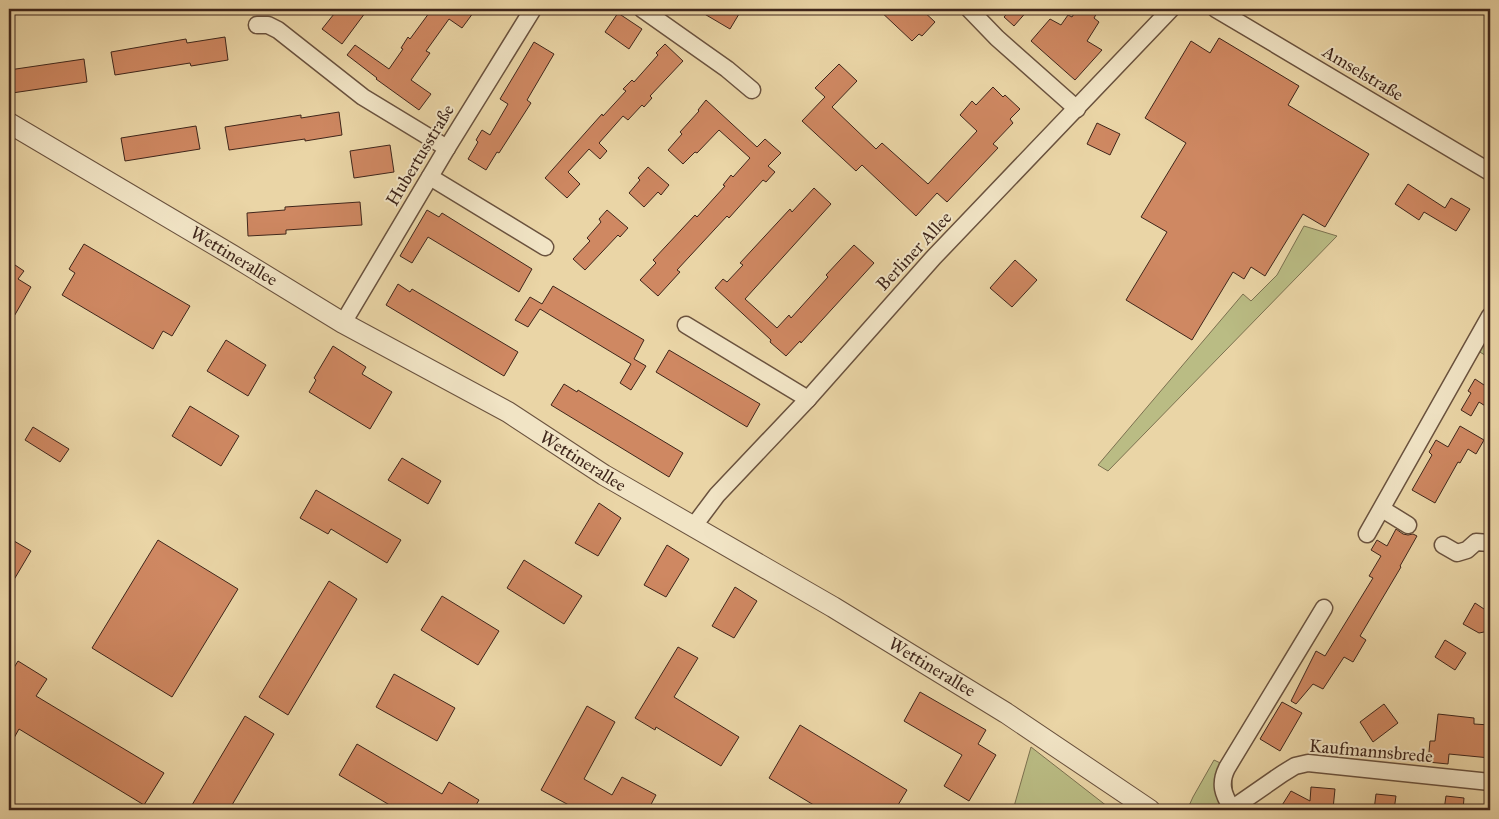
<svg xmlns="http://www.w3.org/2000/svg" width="1499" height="819" font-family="'IM FELL Great Primer',serif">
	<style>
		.green { fill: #babc84; stroke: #7c7150 }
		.building { fill: #cf8862; stroke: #3f261b }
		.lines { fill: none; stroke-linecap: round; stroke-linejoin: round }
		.minor-casing { stroke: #6a523e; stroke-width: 19 }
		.tertiary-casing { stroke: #6a523e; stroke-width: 22 }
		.minor { stroke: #f1e4c5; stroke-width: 16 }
		.tertiary { stroke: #f1e4c5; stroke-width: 20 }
		.labels { text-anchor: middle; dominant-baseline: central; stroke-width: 4; stroke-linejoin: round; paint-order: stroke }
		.street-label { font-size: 18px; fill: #3f261b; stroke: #f1e4c5 }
	</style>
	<rect width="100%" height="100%" fill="#ead5a6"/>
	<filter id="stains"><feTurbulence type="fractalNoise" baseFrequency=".004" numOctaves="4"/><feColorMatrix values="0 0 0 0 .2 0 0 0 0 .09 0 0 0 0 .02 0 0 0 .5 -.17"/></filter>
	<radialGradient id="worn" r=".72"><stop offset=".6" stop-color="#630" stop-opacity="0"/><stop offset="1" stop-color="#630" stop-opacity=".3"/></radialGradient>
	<!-- green -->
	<g class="green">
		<path d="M1304,226l33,10 -229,235 -10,-6 145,-171 8,7 26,-26z"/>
		<path d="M1486,338l4,3v17l-12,-7z"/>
		<path d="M1031,747l81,63h-99z"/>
		<path d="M1214,760l17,8 3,42h-47l6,-13z"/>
	</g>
	<!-- building -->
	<g class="building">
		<path d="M338,9h30l-26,35 -20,-15z"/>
		<path d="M432,9h44l-14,19 -13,-9 -23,32 4,2 -19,27 20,14 -12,16 -43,-31 1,-1 -30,-23 8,-10 34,24 14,-20 -2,-1 7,-11 2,2z"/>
		<path d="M696,9h46l-12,20z"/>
		<path d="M878,9h43l14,13 -13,14 -3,-2 -7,7z"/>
		<path d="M1011,9h18l-15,17 -10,-9z"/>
		<path d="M1077,9h22l-5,9 5,4 -12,19 15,9 -27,30 -44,-39 19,-22 11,6 7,-10 4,2z"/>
		<path d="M618,13l24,16 -13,20 -24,-17z"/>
		<path d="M225,37l3,23 -37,6 -1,-3 -75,12 -4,-23 75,-13 1,4z"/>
		<path d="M1219,38l80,48 -11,19 81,49 -44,73 -22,-13 -38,62 -14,-9 -7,12 -11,-7 -41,68 -66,-40 41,-68 -26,-15 45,-74 -41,-25 46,-77 19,12z"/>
		<path d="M534,42l20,12 -27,46 4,3 -32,50 -2,-1 -11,18 -18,-11 10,-17 -2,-2 6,-10 8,5 18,-31 -8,-5z"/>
		<path d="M665,44l18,17 -33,35 2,2 -8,9 -2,-2 -14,15 -5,-4 -24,27 8,8 -7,8 -11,-10 -21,23 12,12 -13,14 -22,-20 57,-64 1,2 23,-25 -3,-2 9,-9 2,2 24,-27 -2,-2z"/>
		<path d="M84,59l3,23 -75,11 -3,-23z"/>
		<path d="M839,64l18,17 -25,26 44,42 6,-6 46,41 49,-53 -17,-16 12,-14 4,4 17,-18 10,10 2,-2 15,14 -10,10 3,4 -20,21 5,4 -51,54 -10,-9 -21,23 -54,-51 -6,6 -54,-50 23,-24 -10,-9z"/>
		<path d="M706,100l51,47 8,-8 16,14 -13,13 7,6 -9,10 -3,-2 -34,38 -2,-2 -50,54 3,2 -22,24 -18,-16 16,-17 -3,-3 42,-45 2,2 28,-31 -2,-1 8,-10 2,2 17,-19 -31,-28 -22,23 -2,-1 -12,12 -15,-14 14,-16 -2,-2 19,-21 -1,-1z"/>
		<path d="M339,112l3,23 -37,6v-2l-76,11 -4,-23 76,-12v3z"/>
		<path d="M1097,123l23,11 -10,21 -23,-11z"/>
		<path d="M196,126l4,23 -75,12 -4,-23z"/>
		<path d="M390,145l4,27 -40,6 -4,-27z"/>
		<path d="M648,167l21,18 -8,10 -3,-3 -14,15 -15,-14 11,-13 -2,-2z"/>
		<path d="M1408,184l37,24 6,-10 19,11 -14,22 -32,-19 -5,8 -24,-16z"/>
		<path d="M814,188l17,16 -86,95 32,29 12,-13 2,3 37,-41 -2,-2 28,-30 20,18 -73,80 -1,-2 -14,15 -16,-14 1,-2 -56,-52 8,-9 4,3 16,-17 -3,-2 50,-54 2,3z"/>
		<path d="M360,202l2,23 -76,5v4l-38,2 -1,-23 38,-3v-3z"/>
		<path d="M427,210l12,7 3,-4 90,56 -13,23 -91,-55 -16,26 -12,-7z"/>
		<path d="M607,210l21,18 -8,9 -2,-2 -33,35 -12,-11 17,-18 -3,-3 14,-16 -2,-3z"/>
		<path d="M84,244l106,62 -18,30 -9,-5 -10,18 -91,-54 13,-22 -6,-4z"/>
		<path d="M1015,260l22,20 -25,27 -22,-19z"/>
		<path d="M9,261l15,10 -6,8 13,8 -22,38z"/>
		<path d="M398,284l12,8 2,-3 106,63 -14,24 -118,-71z"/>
		<path d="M553,286l91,54 -10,19 12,7 -15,24 -11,-7 11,-19 -91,-55 -12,18 -13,-7 15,-23 12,7z"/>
		<path d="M226,340l40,25 -18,31 -41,-25z"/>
		<path d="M333,346l33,21 -4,7 30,18 -22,37 -61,-37 7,-12 -2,-2z"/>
		<path d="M669,350l91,54 -13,23 -91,-55z"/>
		<path d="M1475,379l15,10v20l-11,-7 -8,14 -10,-6 10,-17 -3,-2z"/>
		<path d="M564,384l13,8 1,-2 105,63 -14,24 -118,-72z"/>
		<path d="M190,406l49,30 -18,30 -49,-30z"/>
		<path d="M1460,426l24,14 -8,14 -8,-5 -8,14 -2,-1 -23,41 -23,-13 20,-35 -3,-3 7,-12 12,7z"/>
		<path d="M33,427l36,22 -9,13 -35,-22z"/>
		<path d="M402,458l39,23 -13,23 -40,-24z"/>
		<path d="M316,490l85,50 -14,23 -56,-34 -3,5 -28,-16z"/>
		<path d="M599,503l22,15 -23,38 -23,-13z"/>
		<path d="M1396,529l7,5 5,1 5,-1 4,2 -17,30 1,1 -41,69 6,4 -13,22 -9,-5 -21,32 -10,-5 -17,20 -5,-3 25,-50 9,5 48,-78 -4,-2 12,-20 -10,-6 6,-10 10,6z"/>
		<path d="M9,538l22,13 -22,37z"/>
		<path d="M158,540l80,49 -66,108 -80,-49z"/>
		<path d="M667,545l22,14 -23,38 -22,-12z"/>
		<path d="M524,560l58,36 -18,28 -57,-36z"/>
		<path d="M329,581l28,18 -69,116 -29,-18z"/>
		<path d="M735,587l22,14 -23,37 -22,-12z"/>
		<path d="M442,596l57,35 -21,34 -57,-35z"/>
		<path d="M1475,603l15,10v6l-3,6 2,6 -10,2 -16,-9z"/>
		<path d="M1445,640l21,13 -11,17 -20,-13z"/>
		<path d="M678,647l20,11 -24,39 65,40 -18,29 -65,-39 -1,3 -20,-12z"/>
		<path d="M18,661l29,18 -11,17 128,77 -20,32 -125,-76 -10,18v-71z"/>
		<path d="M394,674l61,34 -18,33 -61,-34z"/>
		<path d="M920,692l66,38 -8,14 18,11 -27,46 -25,-15 18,-31 -58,-34z"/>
		<path d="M1282,702l20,11 -22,38 -20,-12z"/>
		<path d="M1384,704l14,19 -25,19 -13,-20z"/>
		<path d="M587,706l28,16 -31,57 28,16 10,-18 34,18 -8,15h-70l-37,-20z"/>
		<path d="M1438,714l36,4v6l16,1v33l-41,-4 -1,10 -20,-2 2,-21h5z"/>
		<path d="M245,716l29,18 -45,76h-40z"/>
		<path d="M800,725l107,65 -12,20h-73l-53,-32z"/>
		<path d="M357,744l85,50 7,-12 30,18 -6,10h-75l-59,-35z"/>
		<path d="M1311,787l24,2 -2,20 -12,-1 4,2h-46l12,-19 19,10z"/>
		<path d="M1376,794l20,2 -2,14h-20z"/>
		<path d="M1446,796l18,2 -1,12h-19z"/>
	</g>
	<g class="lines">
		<!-- minor casing -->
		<g class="minor-casing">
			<g id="minor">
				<path d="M642,9l85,60 25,21"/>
				<path d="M969,9l28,29 80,71"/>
				<path d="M1216,9l274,163"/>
				<path d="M257,25h11l10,5 85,67 84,51"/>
				<path d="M430,177l115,70"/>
				<path d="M343,323l104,-175 86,-139"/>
				<path d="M686,325l122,74"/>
				<path d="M1382,509l26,16"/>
				<path d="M693,527l24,-32 91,-96 126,-142 237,-248"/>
				<path d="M1367,534l123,-218"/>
				<path d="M1443,545l14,8 10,-3 9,-8 14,1"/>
				<path d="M1232,809c-9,-15 -13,-25 -5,-41l97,-160"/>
				<path d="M1230,810l52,-36 13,-8 13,-3 182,19"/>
			</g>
		</g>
		<!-- tertiary casing -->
		<g class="tertiary-casing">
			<path id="tertiary" d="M9,123l223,132 111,68 165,89 96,63 229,132 173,106 144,97"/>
		</g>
		<!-- minor -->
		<use href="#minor" class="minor"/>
		<!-- tertiary -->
		<use href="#tertiary" class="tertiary"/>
	</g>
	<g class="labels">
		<!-- street labels -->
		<g class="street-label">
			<text transform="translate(1363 73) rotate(31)">Amselstraße</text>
			<text transform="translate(420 155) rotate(-59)">Hubertusstraße</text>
			<text transform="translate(914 251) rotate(-47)">Berliner Allee</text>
			<text transform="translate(234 256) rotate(31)">Wettinerallee</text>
			<text transform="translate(583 461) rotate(32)">Wettinerallee</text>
			<text transform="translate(932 667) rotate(31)">Wettinerallee</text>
			<text transform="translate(1371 751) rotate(5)">Kaufmannsbrede</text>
		</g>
	</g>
	<!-- margin -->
	<rect width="1499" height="819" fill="none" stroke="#ead5a6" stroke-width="30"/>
	<rect x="10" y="10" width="1479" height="799" fill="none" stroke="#3f261b" stroke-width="2.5"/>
	<rect x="15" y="15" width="1469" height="789" fill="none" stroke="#3f261b"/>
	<rect width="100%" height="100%" filter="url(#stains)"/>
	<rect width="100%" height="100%" fill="url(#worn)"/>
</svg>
